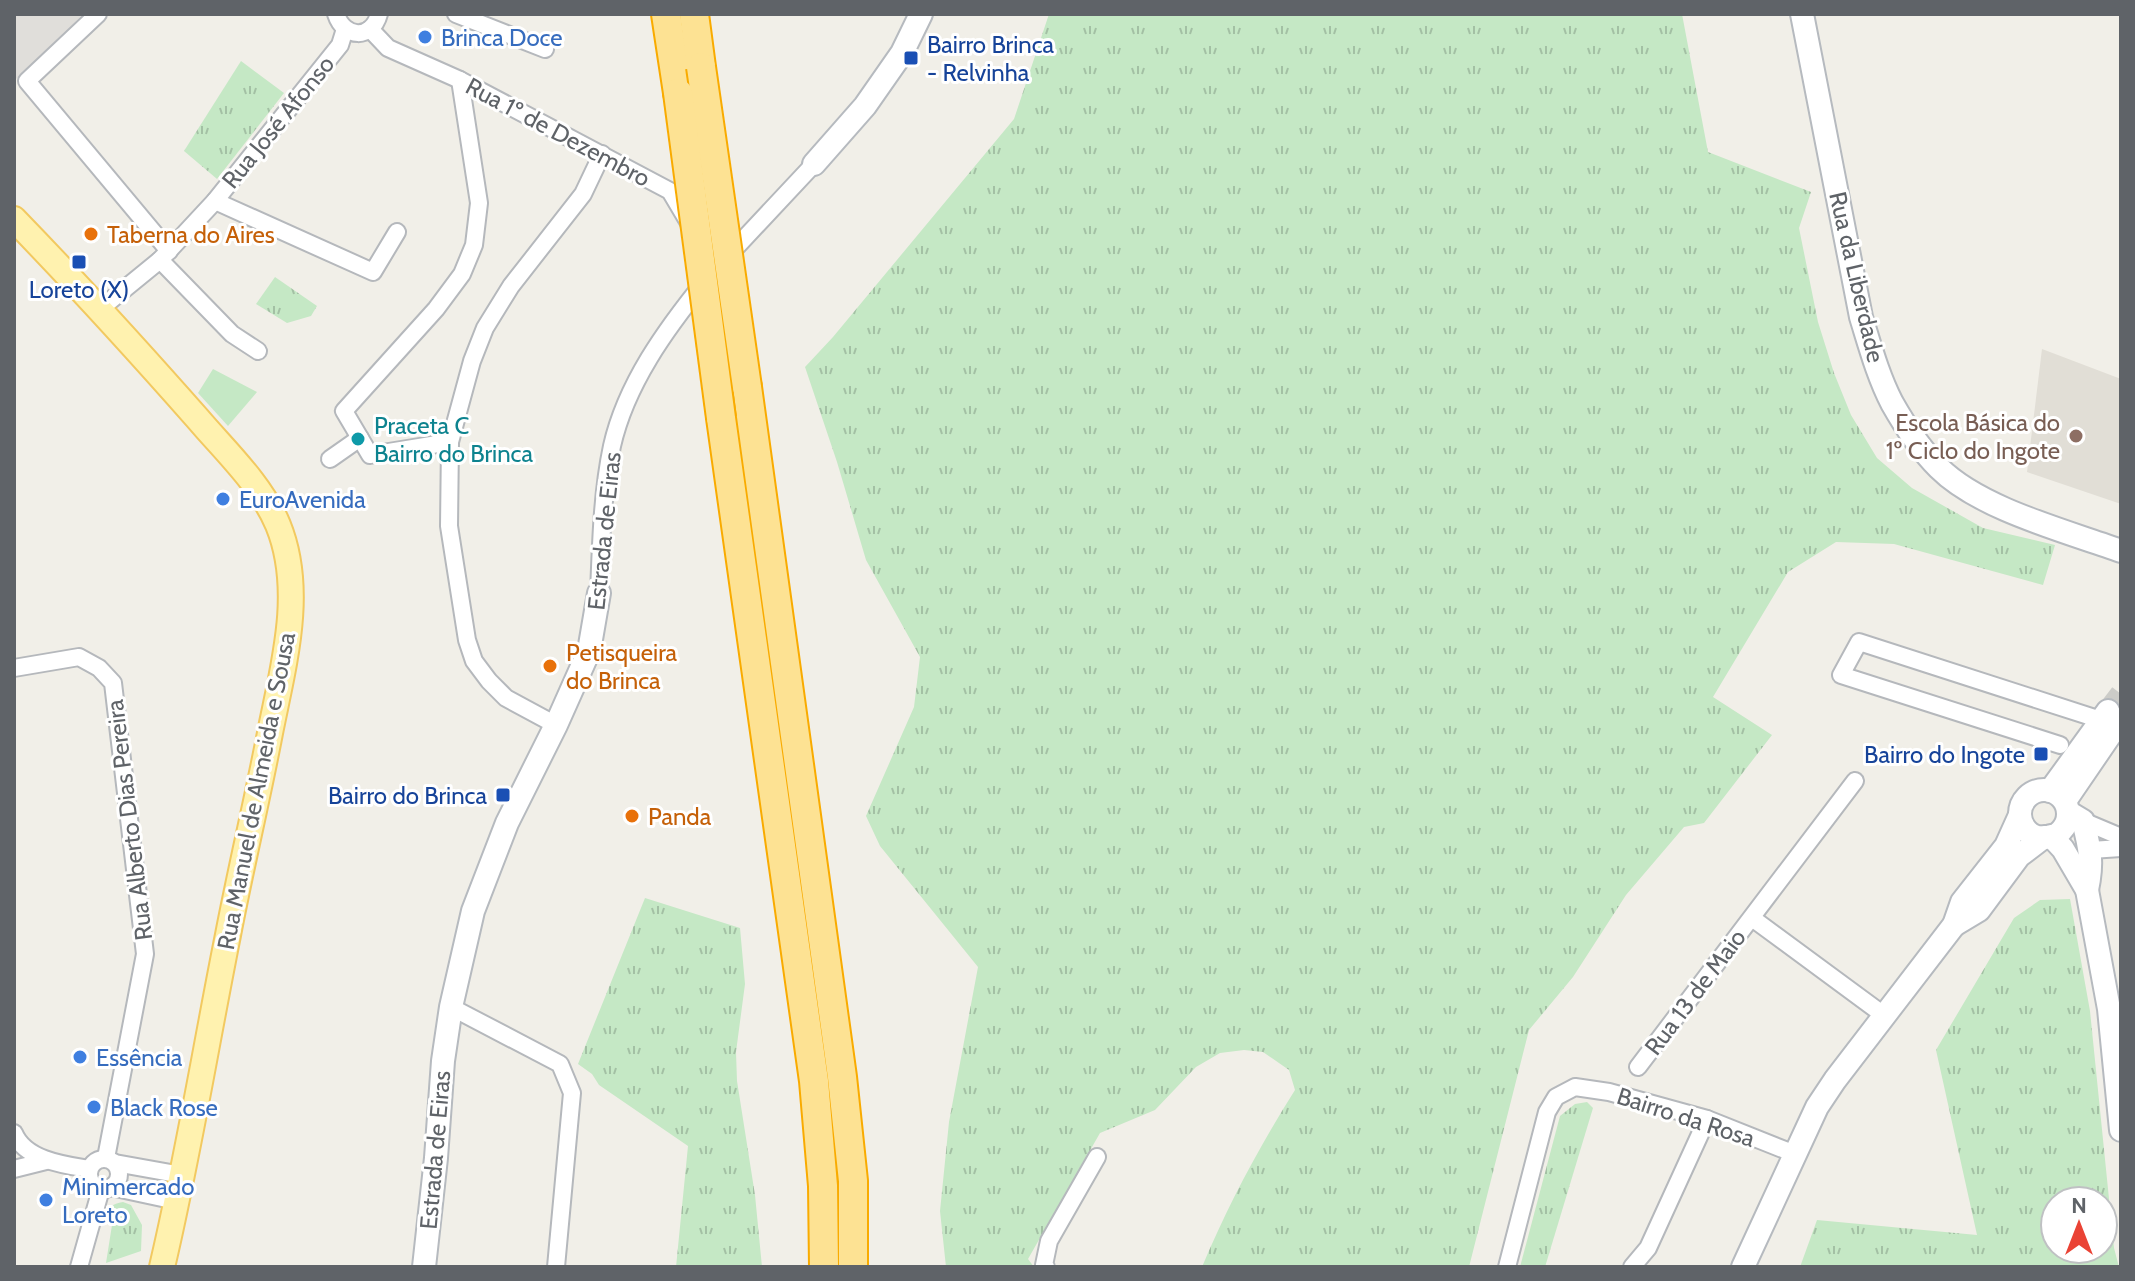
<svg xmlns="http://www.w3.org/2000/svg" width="2135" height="1281" font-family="Cabin,sans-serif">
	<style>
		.industrial { fill: #e0deda }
		.education { fill: #e1ded6 }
		.grass { fill: url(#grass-tufts); fill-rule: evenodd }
		.garden { fill: #c5e8c5 }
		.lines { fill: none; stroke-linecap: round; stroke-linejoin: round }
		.secondary-tunnel { stroke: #ccccc8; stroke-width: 22; stroke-dasharray: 22 11; stroke-linecap: butt }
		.street-casing { stroke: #b5b8bc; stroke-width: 20 }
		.secondary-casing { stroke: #b6babf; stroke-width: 26 }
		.primary-casing { stroke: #f2c960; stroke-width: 28 }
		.highway-casing { stroke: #f9ab00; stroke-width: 32 }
		.street { stroke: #fff; stroke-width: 16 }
		.secondary { stroke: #fff; stroke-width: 22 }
		.primary { stroke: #fff2af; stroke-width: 24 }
		.highway { stroke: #fde293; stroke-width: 28 }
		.highway-bridge-casing { stroke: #f9ab00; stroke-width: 32; stroke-linecap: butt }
		.highway-bridge { stroke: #fde293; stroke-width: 28 }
		.shop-dot { fill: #3f7fe0; stroke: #fff; stroke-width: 3 }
		.transit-dot { fill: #1a4fb4; stroke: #fff; stroke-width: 3 }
		.food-dot { fill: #e8710a; stroke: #fff; stroke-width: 3 }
		.education-dot { fill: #8d6e63; stroke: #fff; stroke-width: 3 }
		.culture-dot { fill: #0f9aa8; stroke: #fff; stroke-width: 3 }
		.labels { text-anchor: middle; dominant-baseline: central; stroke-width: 6; stroke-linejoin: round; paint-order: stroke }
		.shop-label { font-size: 24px; fill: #366cbe; stroke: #fff; text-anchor: start }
		.transit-label { font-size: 24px; fill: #164399; stroke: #fff; text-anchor: end }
		.street-label { font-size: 24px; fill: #5f6368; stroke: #fff }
		.food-label { font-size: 24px; fill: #c56008; stroke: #fff; text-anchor: start }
		.education-label { font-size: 24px; fill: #785e54; stroke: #fff; text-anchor: end }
		.culture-label { font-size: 24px; fill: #0d838f; stroke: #fff; text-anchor: start }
	</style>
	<defs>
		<pattern id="grass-tufts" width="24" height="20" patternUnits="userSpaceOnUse" patternTransform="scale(2)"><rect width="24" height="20" fill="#c5e8c5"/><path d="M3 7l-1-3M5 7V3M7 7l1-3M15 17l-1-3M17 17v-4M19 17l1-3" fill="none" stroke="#a3c0a4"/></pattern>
	</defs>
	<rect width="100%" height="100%" fill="#f1efe8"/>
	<!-- industrial -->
	<path class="industrial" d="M14,14h69l-68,66z"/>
	<!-- education -->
	<path class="education" d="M2042,349l79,30v125l-94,-32z"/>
	<!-- grass -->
	<g class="grass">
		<path d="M1049,14h633l26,138 103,40 -12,36 19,94 16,51 17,42 26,43 35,30 71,40 72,17 -12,40 -149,-41 -58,-2 -48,30 -75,125 59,38 -68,88 -20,4 -58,68 -53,82 -44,53 -60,237h-267c26,-62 57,-120 93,-177l-6,-20 -26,-18 -19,-2 -24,3 -24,14 -41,43 -55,23 -72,126 6,8h-88l-6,-56 9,-89 29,-155 -98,-121 -14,-30 48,-109 6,-50 -54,-97 -29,-98 -32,-95 28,-30 181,-218z"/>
		<path d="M241,61l43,32 -67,86 -33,-28z"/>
		<path d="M275,277l42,29 -6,10 -24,7 -31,-19z"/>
		<path d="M645,898l95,30 5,56 -9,68 1,29 18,114 7,72h-86l12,-121 -89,-61 -7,-11 -14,-10z"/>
		<path d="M2070,899l20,112 24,237 5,19h-319l17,-47 160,15 -41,-185 78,-132 26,-18zM2103,1201v48h-48v-48z"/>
		<path d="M1587,1102l6,6 -48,159h-25l40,-151 15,-12z"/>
		<path d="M123,1202l8,3 11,20 -1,26 -35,12 6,-38 -6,-7c2,-11 6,-14 17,-16z"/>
	</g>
	<!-- garden -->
	<path class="garden" d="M213,369l44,23 -29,34 -30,-33z"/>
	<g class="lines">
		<!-- secondary-tunnel -->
		<path class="secondary-tunnel" d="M2108,711l13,-17"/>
		<!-- street casing -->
		<g class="street-casing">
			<g id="street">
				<path d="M98,14l-71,67 142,170"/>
				<path d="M336,14c8,25 36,26 43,0"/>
				<path d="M456,14l89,35"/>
				<path d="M370,29l18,19 72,32 210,111 19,32"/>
				<path d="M215,201l158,71 24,-40"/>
				<path d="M726,258l88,-94"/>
				<path d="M160,260l72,74 26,17"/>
				<path d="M100,309l60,-49 15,-16 40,-43 125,-156 5,-16"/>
				<path d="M450,442l-80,13 -26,-44 92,-102 26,-35 12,-29 5,-42 -19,-123"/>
				<path d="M330,459l30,-21"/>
				<path d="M599,593c2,-49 3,-100 13,-147 14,-62 54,-117 93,-165"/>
				<path d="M14,668l65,-11 20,11 14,15 32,271 -39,204"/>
				<path d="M556,725l-50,-27 -17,-17 -15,-20 -7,-21 -18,-114 1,-84 22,-81 13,-33 26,-42 72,-92 19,-40"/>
				<path d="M2060,745l-219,-70 18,-33 242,78"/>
				<path d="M2083,821l38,16"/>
				<path d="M2091,850l30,-2"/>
				<path d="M1752,918l133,98"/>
				<path d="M451,1007l109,57 12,29 -16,174"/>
				<path d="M1638,1067l217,-286"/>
				<path d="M14,1133c11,27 50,32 75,36"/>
				<circle cx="104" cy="1174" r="15"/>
				<path d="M115,1163l67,12"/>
				<path d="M14,1169l32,-8"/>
				<path d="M111,1187l65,14"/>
				<path d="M79,1267l22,-78"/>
				<path d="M1046,1267l-2,-2 5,-24 48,-84"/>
				<path d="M1507,1267l40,-155 9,-15 19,-10 34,5 98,27 88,35"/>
				<path d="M1632,1267l16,-19 59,-129"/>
			</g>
		</g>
		<!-- secondary casing -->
		<g class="secondary-casing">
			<g id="secondary">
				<path d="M1802,14l59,303c9,29 17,59 31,86 13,23 28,46 47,65 41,41 127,63 182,83"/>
				<path d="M814,164l51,-58 37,-53 19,-39"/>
				<circle cx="2044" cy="814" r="24"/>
				<path d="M2050,791l58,-80"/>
				<path d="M2065,801l56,-82"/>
				<path d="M2068,812l15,9c7,27 10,41 4,69"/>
				<path d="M2051,836l12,13 24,41 22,119 12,121"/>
				<path d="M1954,925l25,-15 40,-54 25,-19"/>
				<path d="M424,1267l12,-109 7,-97 8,-54 22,-96 34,-88 49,-98 33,-74 10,-58"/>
				<path d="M1743,1267l74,-160 18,-27 119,-155 8,-23 44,-56 14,-31"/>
			</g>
		</g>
		<!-- primary casing -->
		<g class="primary-casing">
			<path id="primary" d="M14,219c63,65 124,132 184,200 28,33 63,65 80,106 27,66 5,142 -8,208 -13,68 -29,134 -42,202 -22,110 -40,222 -66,332"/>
		</g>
		<!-- highway casing -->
		<g class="highway-casing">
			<g id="highway">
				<path d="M666,14l12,79"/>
				<path d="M694,14l7,53"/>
				<path d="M747,387l95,690 11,104v86"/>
				<path d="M721,418l93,663 9,105 1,81"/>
			</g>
		</g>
		<!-- street -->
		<use href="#street" class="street"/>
		<!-- secondary -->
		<use href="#secondary" class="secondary"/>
		<!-- primary -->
		<use href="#primary" class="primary"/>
		<!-- highway -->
		<use href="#highway" class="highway"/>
		<!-- highway-bridge casing -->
		<g class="highway-bridge-casing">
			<g id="highway-bridge">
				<path d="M701,67l46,320"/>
				<path d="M678,93l43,325"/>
			</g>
		</g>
		<!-- highway-bridge -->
		<use href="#highway-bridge" class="highway-bridge"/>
	</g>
	<!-- markers -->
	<g class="shop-dot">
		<circle cx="425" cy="37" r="8"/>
		<circle cx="223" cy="499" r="8"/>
		<circle cx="80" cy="1057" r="8"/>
		<circle cx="94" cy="1107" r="8"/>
		<circle cx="46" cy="1200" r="8"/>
	</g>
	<g class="transit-dot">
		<rect x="903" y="50" width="16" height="16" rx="4"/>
		<rect x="71" y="254" width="16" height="16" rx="4"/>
		<rect x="2033" y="746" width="16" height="16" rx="4"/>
		<rect x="495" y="787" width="16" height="16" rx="4"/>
	</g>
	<g class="food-dot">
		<circle cx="91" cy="234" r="8"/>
		<circle cx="550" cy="666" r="8"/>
		<circle cx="632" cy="816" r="8"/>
	</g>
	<circle class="education-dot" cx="2076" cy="436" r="8"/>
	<circle class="culture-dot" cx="358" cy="439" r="8"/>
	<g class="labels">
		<!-- shop labels -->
		<g class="shop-label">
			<text x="441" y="37">Brinca Doce</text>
			<text x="239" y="499">EuroAvenida</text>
			<text x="96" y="1057">Essência</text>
			<text x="110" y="1107">Black Rose</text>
			<text x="62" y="1186">Minimercado<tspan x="62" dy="28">Loreto</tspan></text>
		</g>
		<!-- transit labels -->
		<g class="transit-label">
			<text x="927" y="44" text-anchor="start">Bairro Brinca<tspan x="927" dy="28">- Relvinha</tspan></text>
			<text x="79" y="289" text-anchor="middle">Loreto (X)</text>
			<text x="2025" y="754">Bairro do Ingote</text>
			<text x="487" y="795">Bairro do Brinca</text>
		</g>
		<!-- street labels -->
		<g class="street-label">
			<text transform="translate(278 122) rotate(-51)">Rua José Afonso</text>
			<text transform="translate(558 132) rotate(28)">Rua 1º de Dezembro</text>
			<text transform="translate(1857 277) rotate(77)">Rua da Liberdade</text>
			<text transform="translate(604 531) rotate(-84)">Estrada de Eiras</text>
			<text transform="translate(256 791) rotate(-79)">Rua Manuel de Almeida e Sousa</text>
			<text transform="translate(129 820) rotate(-97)">Rua Alberto Dias Pereira</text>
			<text transform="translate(1695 992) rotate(-53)">Rua 13 de Maio</text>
			<text transform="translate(1686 1117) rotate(18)">Bairro da Rosa</text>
			<text transform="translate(435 1150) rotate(-85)">Estrada de Eiras</text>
		</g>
		<!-- food labels -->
		<g class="food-label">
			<text x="107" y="234">Taberna do Aires</text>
			<text x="566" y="652">Petisqueira<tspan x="566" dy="28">do Brinca</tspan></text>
			<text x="648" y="816">Panda</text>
		</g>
		<!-- education labels -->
		<g class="education-label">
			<text x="2060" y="422">Escola Básica do<tspan x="2060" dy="28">1º Ciclo do Ingote</tspan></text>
		</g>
		<!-- culture labels -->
		<g class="culture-label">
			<text x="374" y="425">Praceta C<tspan x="374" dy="28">Bairro do Brinca</tspan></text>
		</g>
	</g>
	<!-- border -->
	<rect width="2135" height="1281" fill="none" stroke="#5f6368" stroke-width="32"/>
	<!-- north arrow -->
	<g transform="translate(2079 1225)"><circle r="38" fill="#ffffff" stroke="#bfc1c3" stroke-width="2"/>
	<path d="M0-6L14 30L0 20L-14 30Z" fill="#ea4335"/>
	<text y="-12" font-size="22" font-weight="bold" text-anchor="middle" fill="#5f6368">N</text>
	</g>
</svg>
